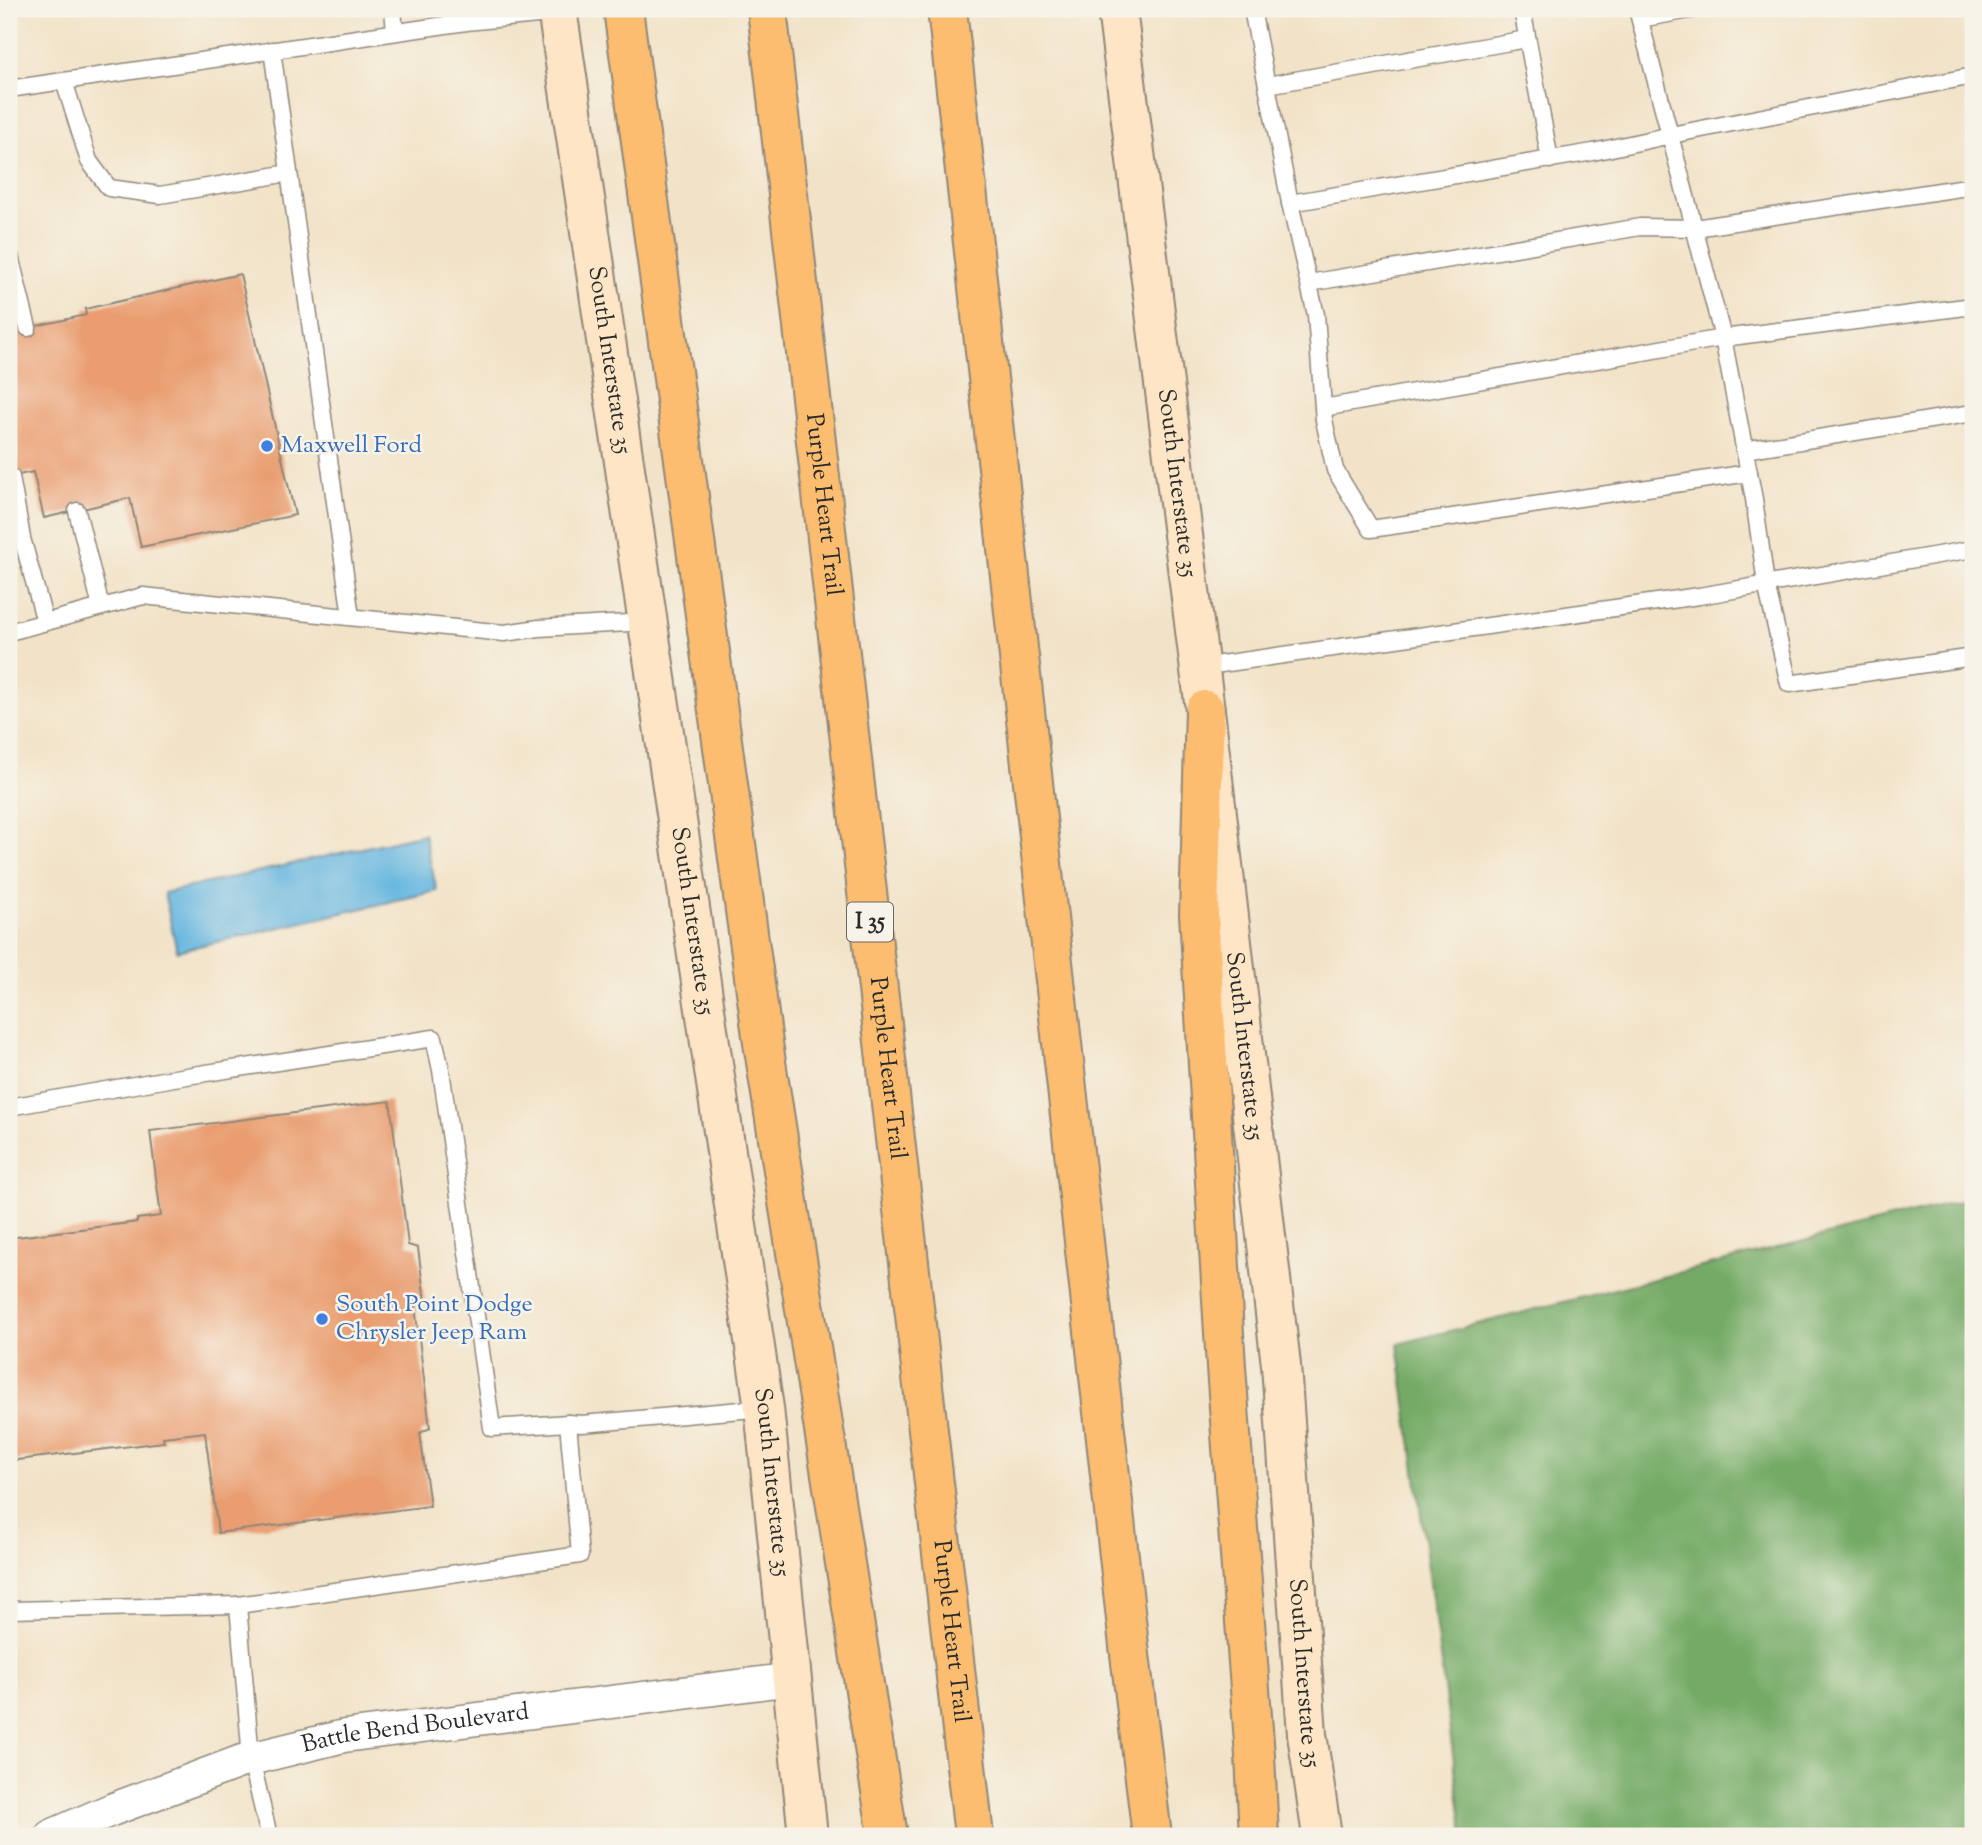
<svg xmlns="http://www.w3.org/2000/svg" width="1982" height="1845" font-family="'Sorts Mill Goudy',serif">
	<style>
		.forest { fill: #75aa66; stroke: #506a48; stroke-width: 2 }
		.water { fill: #64b5df; stroke: #487085; stroke-width: 2 }
		.building { fill: #e99d70 }
		.lines { fill: none; stroke-linecap: round; stroke-linejoin: round }
		.lane-casing { stroke: #8e877a; stroke-width: 19 }
		.street-casing { stroke: #8e877a; stroke-width: 35 }
		.secondary-casing { stroke: #8e877a; stroke-width: 42 }
		.highway-casing { stroke: #8e877a; stroke-width: 42 }
		.lane { stroke: #fff; stroke-width: 16 }
		.street { stroke: #fff; stroke-width: 32 }
		.secondary { stroke: #fee5c5; stroke-width: 38 }
		.highway { stroke: #fcbd6f; stroke-width: 38 }
		.shop-dot { fill: #3f7fe0; stroke: #f7f3e8; stroke-width: 2.5 }
		.labels { text-anchor: middle; dominant-baseline: central; stroke-width: 5; stroke-linejoin: round; paint-order: stroke }
		.shield { fill: #f7f3e8; stroke: #686764; stroke-width: 2 }
		.shield-label { font-size: 23px; font-weight: bold; fill: #2b2b2b }
		.street-label { font-size: 24px; fill: #2b2b2b; stroke: #f7f3e8 }
		.shop-label { font-size: 24px; fill: #366cbe; stroke: #f7f3e8; text-anchor: start }
	</style>
	<rect width="100%" height="100%" fill="#f7f3e8"/>
	<filter id="ink" filterUnits="userSpaceOnUse"><feTurbulence type="fractalNoise" baseFrequency=".0143" numOctaves="2"/><feDisplacementMap in="SourceGraphic" scale="14" xChannelSelector="R" yChannelSelector="G"/><feConvolveMatrix kernelMatrix="1 2 1 2 8 2 1 2 1" color-interpolation-filters="sRGB"/></filter>
	<filter id="wash" filterUnits="userSpaceOnUse"><feTurbulence type="fractalNoise" baseFrequency=".00686" numOctaves="4" result="noise"/><feDisplacementMap in="SourceGraphic" scale="28" xChannelSelector="R" yChannelSelector="G"/><feGaussianBlur stdDeviation="1.57" result="paint"/><feColorMatrix in="noise" values="0 0 0 0 0 0 0 0 0 0 0 0 0 0 0 0 0 1.4 0 .05"/><feComposite in="paint" operator="in"/></filter>
	<g filter="url(#wash)">
		<rect width="100%" height="100%" fill="#f2e3c8"/>
		<!-- forest -->
		<path class="forest" d="M1973,1198v638h-509l-66,-492z"/>
		<!-- water -->
		<path class="water" d="M424,834l13,57 -260,60 -13,-58z"/>
		<g id="blocks">
			<!-- building -->
			<g class="building">
				<path d="M240,274l55,241 -154,32 -11,-49 -86,20 -11,-46 -24,5v-145l77,-17 -1,-6z"/>
				<path d="M390,1101l18,144 10,3 7,54 -10,4 15,122 -10,5 10,73 -212,27 -13,-101 -42,5 1,5 -155,19v-223l128,-16v-3l24,-3 -11,-85z"/>
			</g>
		</g>
	</g>
	<g filter="url(#ink)">
		<use href="#blocks" fill-opacity="0" stroke="#8e877a" stroke-width="2"/>
		<g class="lines">
			<!-- lane casing -->
			<g class="lane-casing">
				<g id="lane">
					<path d="M393,9l2,23"/>
					<path d="M1252,9l38,194 26,112 8,105 11,50 36,59 378,-56"/>
					<path d="M1522,9l28,151"/>
					<path d="M1637,9l86,329 31,161 12,85 23,100 184,-27"/>
					<path d="M1640,19l56,-10"/>
					<path d="M272,50l79,567"/>
					<path d="M64,81l25,80 20,27 51,7 129,-22"/>
					<path d="M1267,85l260,-46"/>
					<path d="M9,89l457,-67 92,-9"/>
					<path d="M1290,203l303,-51 78,-17 302,-59"/>
					<path d="M9,252l19,76"/>
					<path d="M1309,283l331,-56 55,1 278,-42"/>
					<path d="M1323,408l400,-70 250,-32"/>
					<path d="M1744,450l229,-37"/>
					<path d="M11,477l11,61 23,84"/>
					<path d="M77,511l24,96"/>
					<path d="M9,632l134,-36 361,37 35,-5 108,-6"/>
					<path d="M1200,667l499,-71 274,-47"/>
					<path d="M9,1107l165,-29 260,-40 7,32 51,358 76,-5"/>
					<path d="M9,1610l229,-5"/>
					<path d="M269,1836l-18,-77 -13,-154 342,-50 -12,-132 14,1 182,-16"/>
				</g>
			</g>
			<!-- street casing -->
			<g class="street-casing">
				<g id="street">
					<path id="s1" d="M51,1836l60,-26 131,-49 102,-25 448,-57"/>
				</g>
			</g>
			<!-- secondary casing -->
			<g class="secondary-casing">
				<g id="secondary">
					<path id="s2" d="M557,9l207,1399 44,428"/>
					<path id="s3" d="M1117,9l88,701 76,655 26,369 15,102"/>
				</g>
			</g>
			<!-- highway casing -->
			<g class="highway-casing">
				<g id="highway">
					<path d="M623,9l140,1034 125,793"/>
					<path id="s4" d="M767,9l207,1827"/>
					<path d="M947,9l182,1637 23,190"/>
					<path d="M1205,710l-6,204 27,453 29,389 4,80"/>
				</g>
			</g>
			<!-- lane -->
			<use href="#lane" class="lane"/>
			<!-- street -->
			<use href="#street" class="street"/>
			<!-- secondary -->
			<use href="#secondary" class="secondary"/>
			<!-- highway -->
			<use href="#highway" class="highway"/>
		</g>
	</g>
	<!-- markers -->
	<g class="shop-dot">
		<circle cx="267" cy="446" r="7"/>
		<circle cx="322" cy="1319" r="7"/>
	</g>
	<g class="labels">
		<!-- shield labels -->
		<rect class="shield" x="847" y="902.5" width="46" height="39" rx="5"/>
		<g class="shield-label">
			<text x="870" y="922">I 35</text>
		</g>
		<!-- street labels -->
		<g class="street-label">
			<text stroke="none"><textPath href="#s2" startOffset="355">South Interstate 35</textPath></text>
			<text stroke="none"><textPath href="#s3" startOffset="478">South Interstate 35</textPath></text>
			<text stroke="none"><textPath href="#s4" startOffset="499">Purple Heart Trail</textPath></text>
			<text stroke="none"><textPath href="#s2" startOffset="922">South Interstate 35</textPath></text>
			<text stroke="none"><textPath href="#s3" startOffset="1045">South Interstate 35</textPath></text>
			<text stroke="none"><textPath href="#s4" startOffset="1066">Purple Heart Trail</textPath></text>
			<text stroke="none"><textPath href="#s2" startOffset="1489">South Interstate 35</textPath></text>
			<text stroke="none"><textPath href="#s4" startOffset="1633">Purple Heart Trail</textPath></text>
			<text stroke="none"><textPath href="#s3" startOffset="1675">South Interstate 35</textPath></text>
			<text stroke="none"><textPath href="#s1" startOffset="382">Battle Bend Boulevard</textPath></text>
		</g>
		<!-- shop labels -->
		<g class="shop-label">
			<text x="281" y="446">Maxwell Ford</text>
			<text x="336" y="1305">South Point Dodge<tspan x="336" dy="28">Chrysler Jeep Ram</tspan></text>
		</g>
	</g>
	<!-- margin -->
	<rect width="1982" height="1845" fill="none" stroke="#f7f3e8" stroke-width="35"/>
</svg>
